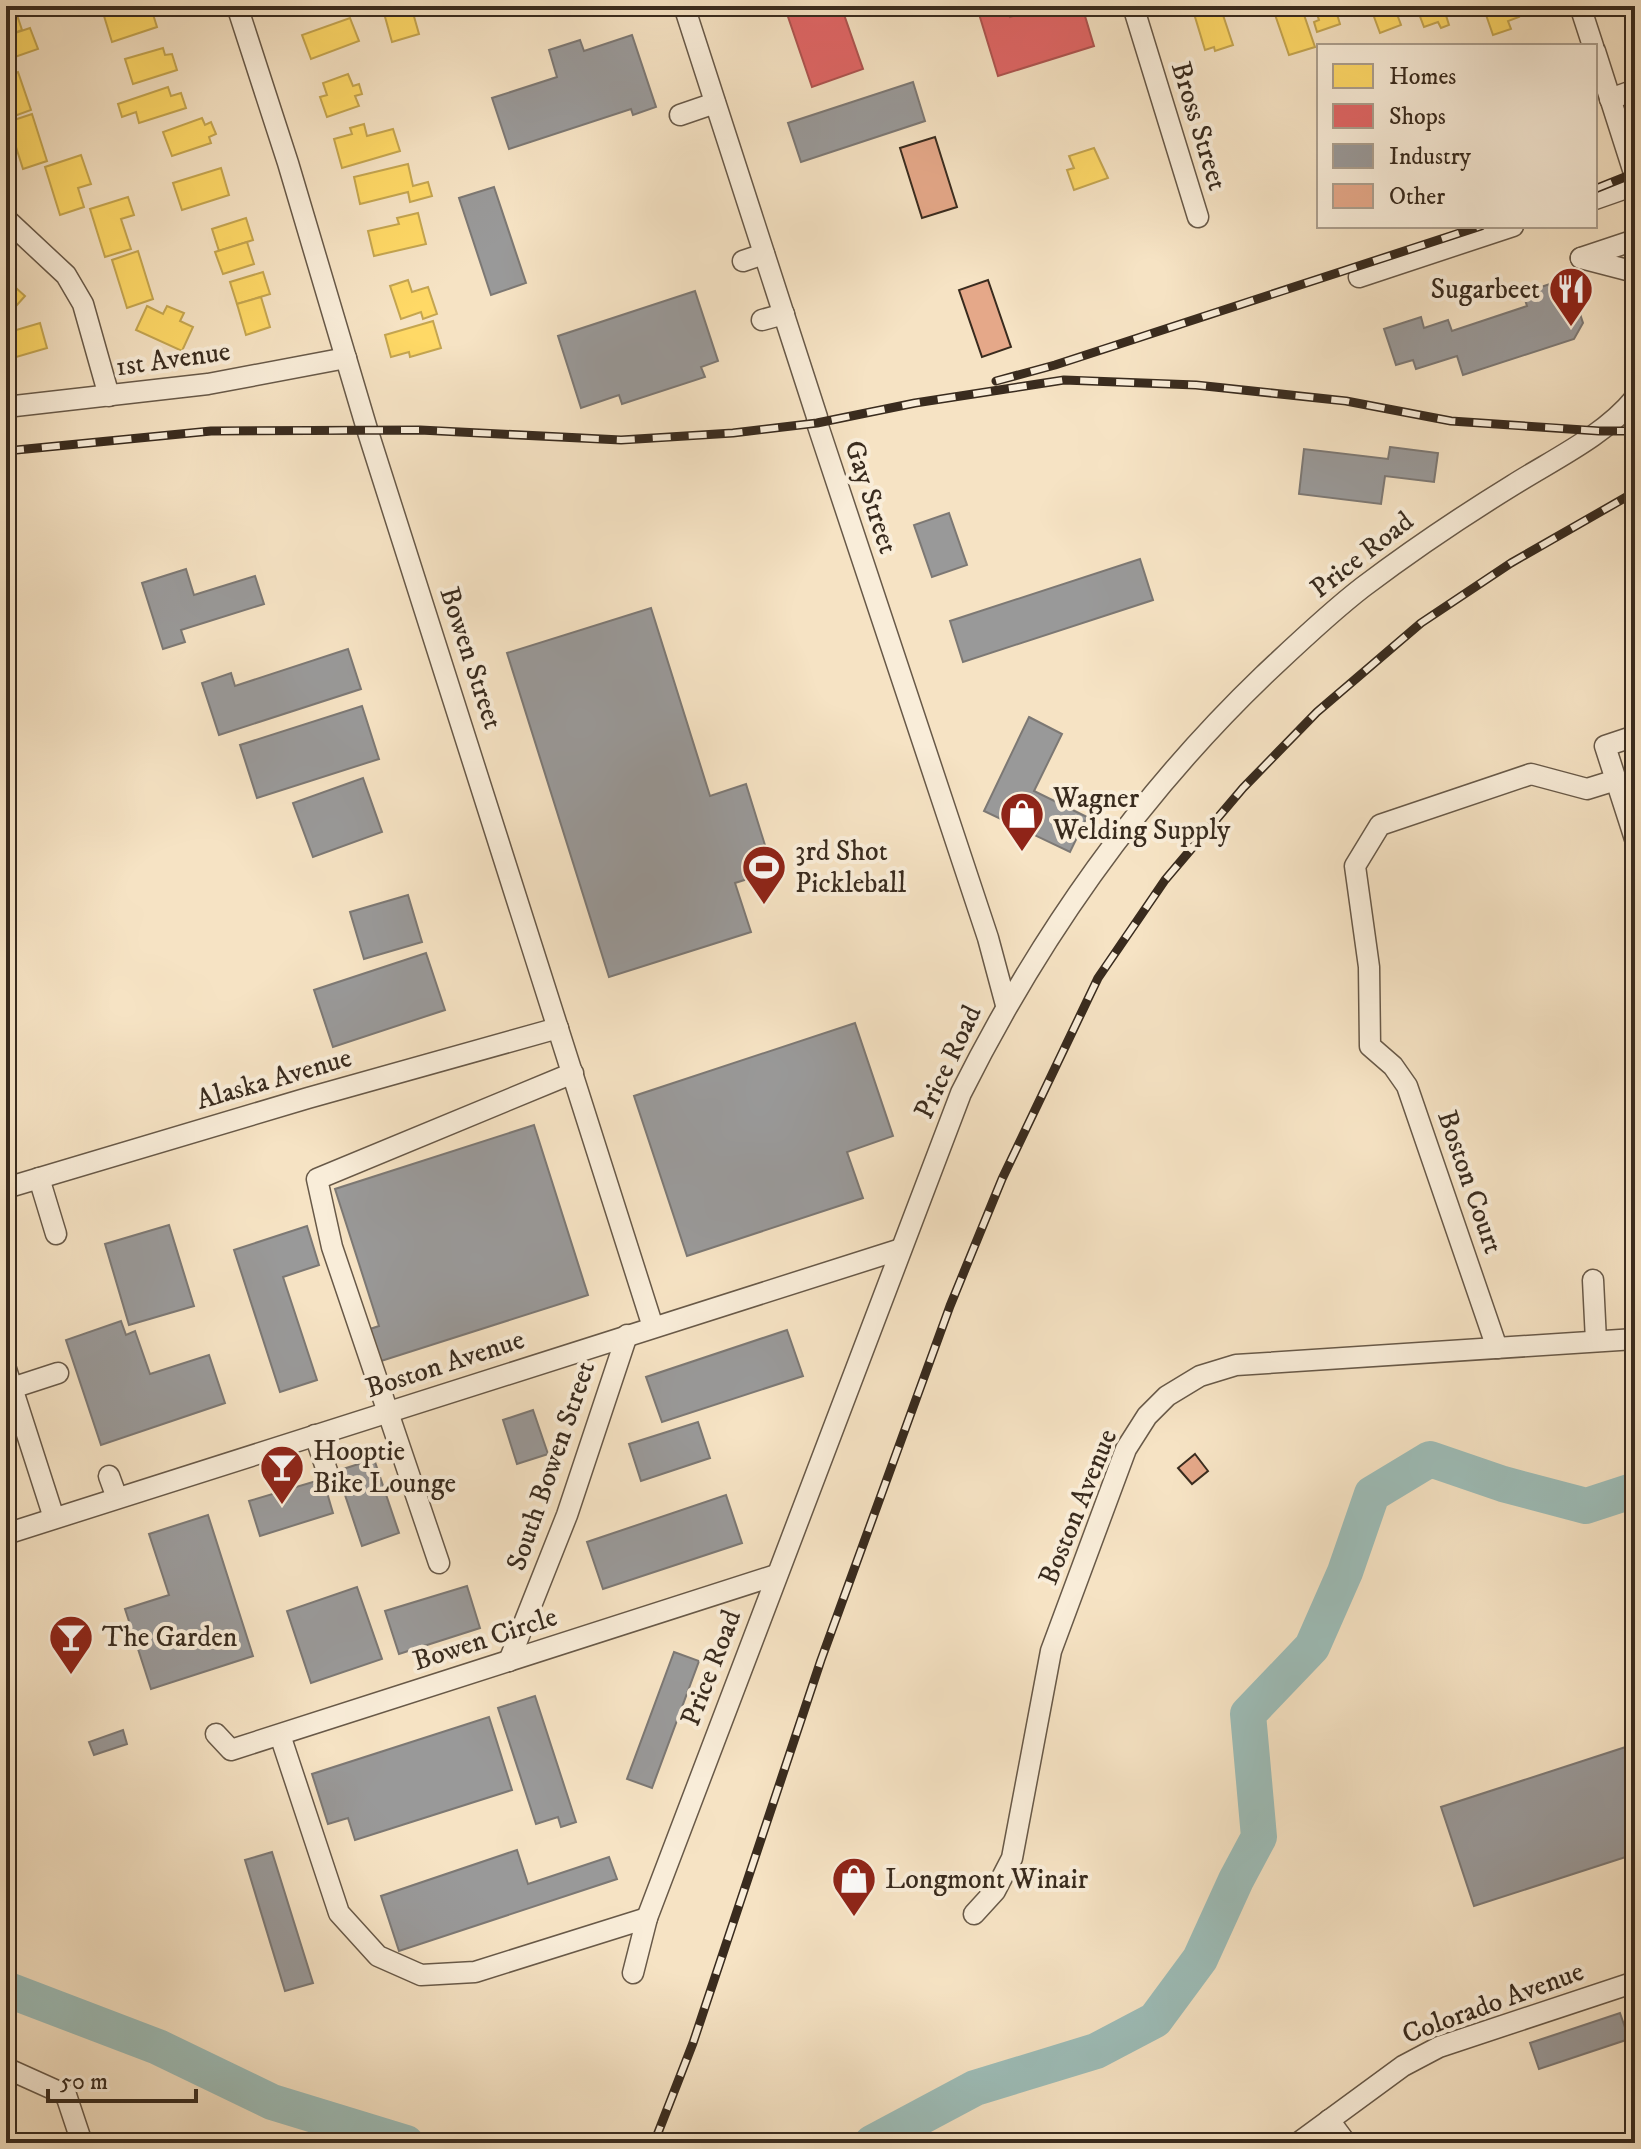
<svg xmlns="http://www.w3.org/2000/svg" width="1641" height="2149" font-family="'IM FELL DW Pica',serif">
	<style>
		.homes { fill: #ffd966; stroke: #c4a550; stroke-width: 2 }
		.shops { fill: #e06666; stroke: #ae5450; stroke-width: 2 }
		.industry { fill: #999; stroke: #7c7874; stroke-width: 2 }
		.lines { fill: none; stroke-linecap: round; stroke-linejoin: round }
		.river { stroke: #9dbdb8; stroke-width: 36 }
		.building { fill: #e5a889; stroke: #392b1e; stroke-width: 2 }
		.minor-casing { stroke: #685948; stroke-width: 23 }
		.minor { stroke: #f9edd9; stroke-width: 20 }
		.rail-casing { stroke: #392b1e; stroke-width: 9 }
		.rail { stroke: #f9edd9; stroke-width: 6; stroke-dasharray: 18; stroke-linecap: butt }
		.labels { text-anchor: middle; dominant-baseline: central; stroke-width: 8; stroke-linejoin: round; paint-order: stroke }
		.street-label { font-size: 28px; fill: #392b1e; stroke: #f9edd9 }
		.poi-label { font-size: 28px; fill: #392b1e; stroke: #f9edd9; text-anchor: start }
	</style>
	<rect width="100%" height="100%" fill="#f6e3c4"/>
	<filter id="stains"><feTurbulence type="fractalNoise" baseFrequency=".0025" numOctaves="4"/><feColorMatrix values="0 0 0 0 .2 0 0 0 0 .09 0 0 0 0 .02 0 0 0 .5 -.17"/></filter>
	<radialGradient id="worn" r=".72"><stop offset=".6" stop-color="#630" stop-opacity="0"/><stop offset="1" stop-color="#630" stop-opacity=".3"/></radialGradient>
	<!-- homes -->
	<g class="homes">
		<path d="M137,6h5l3,7 7,-2 5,16 -45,15 -8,-26z"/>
		<path d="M382,6h29l8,28 -27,8z"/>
		<path d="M1220,6l13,39 -18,6 -1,-4 -9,3 -13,-43z"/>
		<path d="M1272,6h29l14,41 -26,8z"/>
		<path d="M1314,6h29l1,5 -7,3 3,10 -23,8 -3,-10 5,-2z"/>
		<path d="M1370,6h24l7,19 -21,8z"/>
		<path d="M1416,6h27l6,19 -8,3 -3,-6 -14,5z"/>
		<path d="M1490,6h25l4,11 -11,4 3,8 -18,6 -8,-23 6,-2z"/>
		<path d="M15,9l7,21 -16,6v-24z"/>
		<path d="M350,18l9,23 -48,18 -9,-24z"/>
		<path d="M30,28l8,21 -32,11v-24z"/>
		<path d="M163,48l2,7 7,-1 5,16 -44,14 -8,-25z"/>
		<path d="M18,72l13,38 -25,9v-43z"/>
		<path d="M348,74l5,12 6,-2 3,10 -7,2 4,10 -32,11 -7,-20 7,-2 -4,-12z"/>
		<path d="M168,87l3,9 10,-3 5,15 -47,15 -3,-11 -14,5 -4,-13z"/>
		<path d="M32,114l15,47 -24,8 -15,-47z"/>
		<path d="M202,118l3,7 6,-3 5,12 -7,3 2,6 -39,13 -9,-24z"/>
		<path d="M364,124l3,12 26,-7 7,22 -58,17 -8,-29 18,-5 -2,-6z"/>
		<path d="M1094,148l14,30 -34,12 -7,-20 7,-2 -5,-12z"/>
		<path d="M81,155l10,29 -13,4 6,19 -24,8 -15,-48z"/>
		<path d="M408,164l5,22 15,-4 4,14 -22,6 -2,-10 -48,12 -6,-27z"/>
		<path d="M221,168l8,27 -47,15 -9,-27z"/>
		<path d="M128,197l6,18 -13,4 10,30 -26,8 -15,-48z"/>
		<path d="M418,213l8,31 -52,12 -6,-25 31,-7 -2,-6z"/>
		<path d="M246,218l7,22 -34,11 -7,-22z"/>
		<path d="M247,242l7,22 -31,10 -8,-22z"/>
		<path d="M138,251l15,48 -26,9 -15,-48z"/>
		<path d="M263,272l7,22 -33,10 -7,-22z"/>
		<path d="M6,279l19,17 -17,19 -2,-1z"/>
		<path d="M408,280l4,12 16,-5 9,27 -14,5 -2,-7 -20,7 -11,-33z"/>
		<path d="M261,297l9,30 -24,8 -9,-31z"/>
		<path d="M147,306l16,8 4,-8 17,7 -4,8 13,6 -11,24 -46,-21z"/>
		<path d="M433,321l8,27 -31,9 -1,-5 -18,5 -6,-22z"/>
		<path d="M40,323l7,25 -41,12v-27z"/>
	</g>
	<!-- shops -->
	<g class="shops">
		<path d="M801,6h40l22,63 -51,18 -26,-76z"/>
		<path d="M1003,6h3l4,11 34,-11h38l12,40 -96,30 -19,-62z"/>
	</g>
	<!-- industry -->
	<g class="industry">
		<path d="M632,35l24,72 -23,8 -2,-6 -122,40 -17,-51 65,-21 -8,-27 31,-10 4,11z"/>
		<path d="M913,82l12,39 -124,41 -13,-39z"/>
		<path d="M494,187l32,96 -35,12 -32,-97z"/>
		<path d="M1568,278l15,45 -9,16 -111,36 -6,-19 -41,13 -3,-9 -17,5 -12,-36 37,-12 3,11 24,-8 4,11 75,-25 -4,-13z"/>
		<path d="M695,291l23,70 -17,6 4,10 -83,27 -3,-9 -38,13 -23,-72z"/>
		<path d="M1390,447l48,6 -4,29 -49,-6 -4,28 -82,-10 5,-45 84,10z"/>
		<path d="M949,513l18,52 -35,12 -18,-52z"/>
		<path d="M1140,559l13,41 -190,62 -13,-41z"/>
		<path d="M186,569l8,26 61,-19 9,28 -83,26 4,12 -22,7 -21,-66z"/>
		<path d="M651,608l59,188 36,-12 27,87 -38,12 16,49 -142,45 -102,-324z"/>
		<path d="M348,649l13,40 -142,46 -17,-52 29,-10 4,13z"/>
		<path d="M362,706l17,53 -122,39 -17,-53z"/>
		<path d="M1029,717l33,17 -28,57 53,26 -17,35 -86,-41z"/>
		<path d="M363,778l19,54 -69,25 -20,-54z"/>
		<path d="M408,895l14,47 -58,17 -14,-47z"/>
		<path d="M426,953l19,57 -112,37 -19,-57z"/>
		<path d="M855,1023l38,113 -46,16 16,46 -176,58 -53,-160z"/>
		<path d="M534,1125l54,170 -210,67 -11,-32 12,-4 -44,-137z"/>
		<path d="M169,1225l25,81 -65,19 -24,-81z"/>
		<path d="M307,1226l12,39 -36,12 34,103 -37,12 -46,-142z"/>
		<path d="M121,1321l5,14 9,-4 15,43 59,-19 16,48 -124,42 -35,-105z"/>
		<path d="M787,1330l16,46 -141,46 -16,-45z"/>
		<path d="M533,1410l15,44 -31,10 -14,-44z"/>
		<path d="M698,1422l12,36 -69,23 -12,-37z"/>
		<path d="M374,1459l25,74 -37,13 -25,-75z"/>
		<path d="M323,1479l10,34 -73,23 -11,-35z"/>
		<path d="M726,1495l16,48 -139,46 -16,-47z"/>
		<path d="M208,1515l45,141 -102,33 -26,-80 44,-14 -20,-61z"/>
		<path d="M467,1586l13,42 -81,26 -14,-43z"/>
		<path d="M357,1587l25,72 -71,24 -24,-72z"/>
		<path d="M674,1652l25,9 -47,127 -25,-9z"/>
		<path d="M535,1696l41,126 -15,5 -3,-10 -22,7 -38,-116z"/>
		<path d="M489,1717l23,73 -157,50 -7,-22 -20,6 -16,-50z"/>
		<path d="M123,1730l4,14 -33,11 -5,-13z"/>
		<path d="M1635,1744v110l-161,52 -33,-99z"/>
		<path d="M517,1850l11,34 81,-27 8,22 -218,72 -18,-55z"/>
		<path d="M272,1852l41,131 -28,8 -40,-131z"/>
		<path d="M1620,2013l9,26 -90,30 -9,-26z"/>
	</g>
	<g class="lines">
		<!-- river -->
		<g class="river">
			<path d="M6,1989l152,58 114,55 134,41"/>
			<path d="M872,2143l103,-55 121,-37 59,-31 45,-61 36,-79 23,-43 -11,-123 64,-67 33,-75 27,-78 58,-35 73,25 83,22 49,-16"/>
		</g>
	</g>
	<!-- building -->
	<g class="building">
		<path d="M935,137l22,70 -35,11 -22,-70z"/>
		<path d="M988,280l23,67 -29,10 -23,-67z"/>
		<path d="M1195,1454l13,17 -16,13 -14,-16z"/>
	</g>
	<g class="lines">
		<!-- minor casing -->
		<g class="minor-casing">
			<g id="minor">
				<path d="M237,6l51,157 79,266 286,898"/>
				<path d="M684,6l133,411v6l171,515 18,67"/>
				<path d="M1133,6l65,211"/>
				<path d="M1580,6l13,40"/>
				<path d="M1595,51l40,125"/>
				<path d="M1610,99l25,-9"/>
				<path d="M680,115l35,-12"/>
				<path d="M1595,199l40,-14"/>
				<path d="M6,219l60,56 17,29 26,92"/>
				<path d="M1581,258l54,-18"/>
				<path d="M1581,258l54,14"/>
				<path d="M743,261l21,-7"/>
				<path d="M1359,277l154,-51"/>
				<path d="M762,320l22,-6"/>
				<path d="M6,407l202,-23 138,-26"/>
				<path d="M1635,736l-30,10 30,93"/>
				<path d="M39,1178l17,56"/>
				<path d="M6,1188l302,-90 250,-70"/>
				<path d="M1593,1280l3,61"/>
				<path d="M1497,1348l-90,-262 -14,-20 -23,-20 -1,-79 -14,-101 25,-41 151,-51 56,15 29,-9"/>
				<path d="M6,1369l48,149"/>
				<path d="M12,1388l46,-15"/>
				<path d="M315,1435l13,39"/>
				<path d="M109,1476l8,22"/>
				<path d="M6,1534l895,-285"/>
				<path d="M439,1563l-107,-316 -15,-68 256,-106"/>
				<path d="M509,1661l58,-146 60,-180"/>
				<path d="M216,1734l15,16 545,-175"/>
				<path d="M280,1735l59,178 39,43 43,19 54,-3 172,-54"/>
				<path d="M974,1914l21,-23 17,-33 39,-207 75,-202 21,-33 20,-20 33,-20 36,-11 399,-26"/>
				<path d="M633,1973l14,-55 314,-825c78,-156 177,-297 303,-418 32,-30 64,-61 99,-88 49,-37 98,-70 150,-102 41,-26 91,-49 122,-87"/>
				<path d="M6,2068l60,27 16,48"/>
				<path d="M1329,2120l17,23"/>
				<path d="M1298,2143l105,-77 36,-19 196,-65"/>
			</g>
		</g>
		<!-- minor -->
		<use href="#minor" class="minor"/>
		<!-- rail casing -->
		<g class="rail-casing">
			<g id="rail">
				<path d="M1595,189l40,-16"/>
				<path d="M996,381l59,-16 426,-139"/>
				<path d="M6,451l205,-20 209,-1 201,10 112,-7 84,-10 98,-20 149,-23 132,5 150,16 105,20 148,10h36"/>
				<path d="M654,2143l39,-100 128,-383 129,-354 52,-127 96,-201 67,-98 78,-92 74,-76 104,-89 90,-60 124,-71"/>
			</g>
		</g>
		<!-- rail -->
		<use href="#rail" class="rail"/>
	</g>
	<!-- icons -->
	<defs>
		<g id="restaurant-pin" transform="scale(2.3)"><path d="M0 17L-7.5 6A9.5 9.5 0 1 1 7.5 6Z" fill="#8f2418" stroke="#f9edd9"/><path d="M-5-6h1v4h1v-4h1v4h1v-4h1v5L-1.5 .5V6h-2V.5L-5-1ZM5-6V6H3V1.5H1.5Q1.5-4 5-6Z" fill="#fff"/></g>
		<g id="shop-pin" transform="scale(2.3)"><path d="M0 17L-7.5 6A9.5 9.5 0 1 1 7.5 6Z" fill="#8f2418" stroke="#f9edd9"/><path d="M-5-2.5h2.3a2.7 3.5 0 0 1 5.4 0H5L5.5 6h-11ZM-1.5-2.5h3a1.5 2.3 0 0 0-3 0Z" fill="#fff"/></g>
		<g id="stadium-pin" transform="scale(2.3)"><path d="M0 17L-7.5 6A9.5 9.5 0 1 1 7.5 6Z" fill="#8f2418" stroke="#f9edd9"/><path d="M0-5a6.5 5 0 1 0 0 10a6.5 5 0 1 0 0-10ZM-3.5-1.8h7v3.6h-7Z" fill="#fff"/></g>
		<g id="bar-pin" transform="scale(2.3)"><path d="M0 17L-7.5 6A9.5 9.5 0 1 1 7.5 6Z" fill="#8f2418" stroke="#f9edd9"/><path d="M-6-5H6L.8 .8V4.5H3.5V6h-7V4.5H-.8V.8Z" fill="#fff"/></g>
	</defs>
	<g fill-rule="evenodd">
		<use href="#restaurant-pin" x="1571" y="289"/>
		<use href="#shop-pin" x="1022" y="814"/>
		<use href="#stadium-pin" x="764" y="867"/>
		<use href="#bar-pin" x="282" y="1467"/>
		<use href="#bar-pin" x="71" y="1637"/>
		<use href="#shop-pin" x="854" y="1879"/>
	</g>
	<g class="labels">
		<!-- street labels -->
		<g class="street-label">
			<text transform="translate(1199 126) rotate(73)">Bross Street</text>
			<text transform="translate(173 359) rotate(-8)">1st Avenue</text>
			<text transform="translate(871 497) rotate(72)">Gay Street</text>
			<text transform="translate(1362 555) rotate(-38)">Price Road</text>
			<text transform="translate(471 658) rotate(72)">Bowen Street</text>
			<text transform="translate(948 1062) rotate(-65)">Price Road</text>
			<text transform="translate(274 1079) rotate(-16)">Alaska Avenue</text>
			<text transform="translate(1470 1182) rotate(71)">Boston Court</text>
			<text transform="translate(445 1364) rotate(-18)">Boston Avenue</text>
			<text transform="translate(551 1466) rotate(-71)">South Bowen Street</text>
			<text transform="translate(1078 1507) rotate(-68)">Boston Avenue</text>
			<text transform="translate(485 1639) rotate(-18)">Bowen Circle</text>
			<text transform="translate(711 1668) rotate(-69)">Price Road</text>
			<text transform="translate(1493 2003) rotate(-20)">Colorado Avenue</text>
		</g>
		<!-- poi labels -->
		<g class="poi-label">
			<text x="1540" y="289" text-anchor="end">Sugarbeet</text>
			<text x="1053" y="798">Wagner<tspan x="1053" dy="32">Welding Supply</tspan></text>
			<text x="795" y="851">3rd Shot<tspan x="795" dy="32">Pickleball</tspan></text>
			<text x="313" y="1451">Hooptie<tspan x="313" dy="32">Bike Lounge</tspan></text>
			<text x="102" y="1637">The Garden</text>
			<text x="885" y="1879">Longmont Winair</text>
		</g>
	</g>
	<!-- margin -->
	<rect width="1641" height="2149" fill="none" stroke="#f6e3c4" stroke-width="32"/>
	<rect x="8" y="8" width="1625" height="2133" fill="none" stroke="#392b1e" stroke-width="4"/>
	<rect x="16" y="16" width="1609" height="2117" fill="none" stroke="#392b1e" stroke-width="2"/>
	<!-- legend -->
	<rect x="1317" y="44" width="280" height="184" fill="#f9edd9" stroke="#ac9f8e" stroke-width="2"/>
	<rect x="1333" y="64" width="40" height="24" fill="#ffd966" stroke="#ac9f8e" stroke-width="2"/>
	<text x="1389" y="84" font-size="24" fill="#392b1e">Homes</text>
	<rect x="1333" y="104" width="40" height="24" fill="#e06666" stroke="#ac9f8e" stroke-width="2"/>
	<text x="1389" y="124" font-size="24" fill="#392b1e">Shops</text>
	<rect x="1333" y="144" width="40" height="24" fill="#999999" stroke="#ac9f8e" stroke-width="2"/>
	<text x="1389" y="164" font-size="24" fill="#392b1e">Industry</text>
	<rect x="1333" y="184" width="40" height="24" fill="#e5a889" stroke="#ac9f8e" stroke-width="2"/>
	<text x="1389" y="204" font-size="24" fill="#392b1e">Other</text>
	<!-- scale -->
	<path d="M48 2089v12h148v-12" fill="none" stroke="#392b1e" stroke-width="4"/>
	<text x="60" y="2089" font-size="24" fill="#392b1e" stroke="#f9edd9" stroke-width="6" paint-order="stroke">50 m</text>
	<rect width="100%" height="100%" filter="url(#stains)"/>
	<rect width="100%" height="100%" fill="url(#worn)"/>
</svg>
